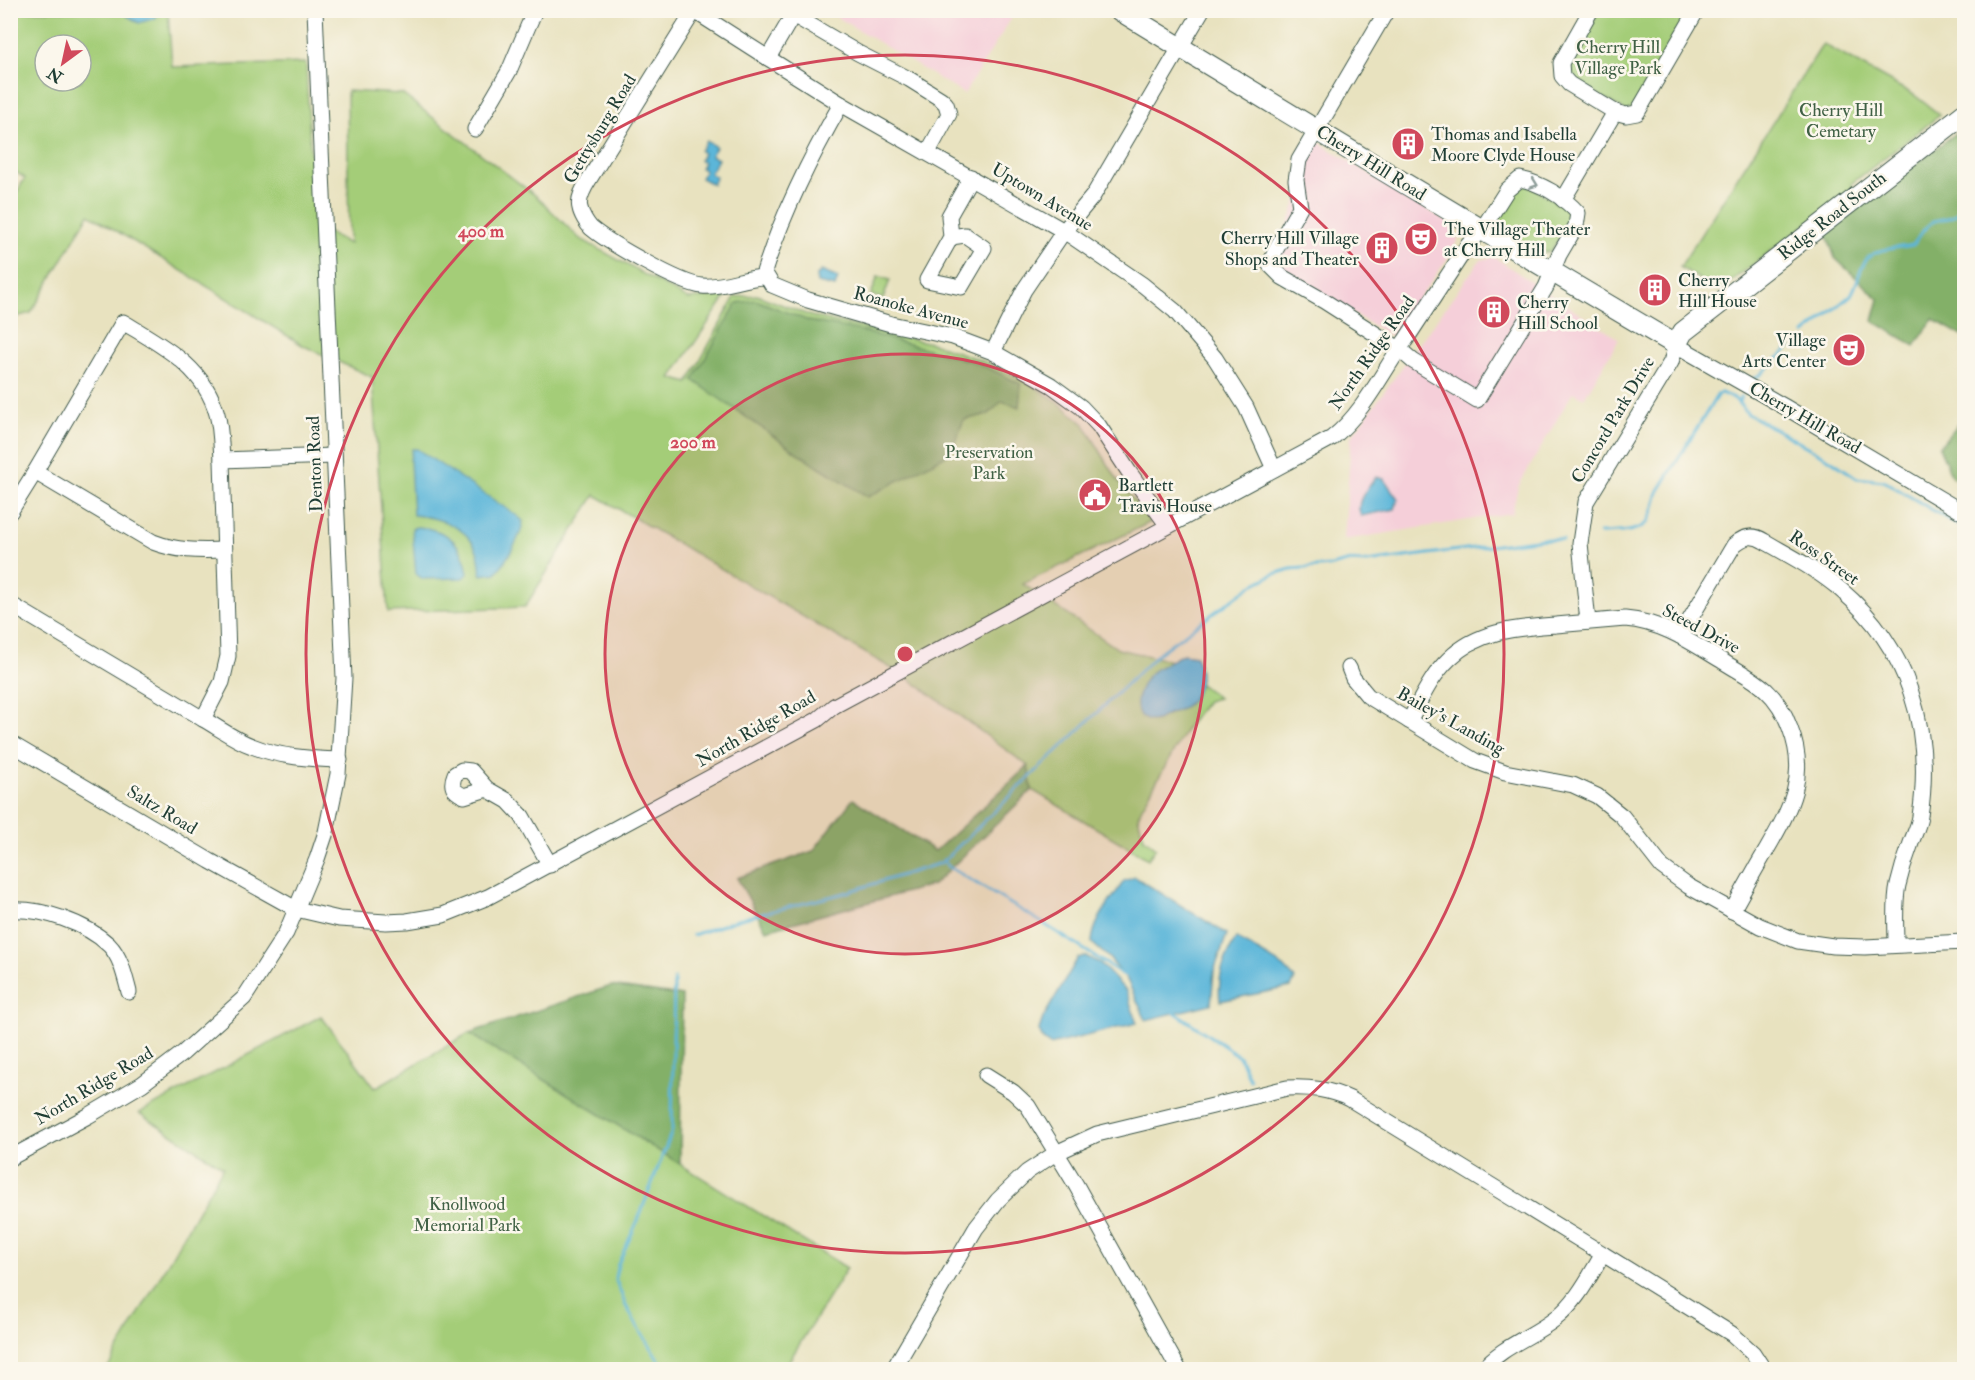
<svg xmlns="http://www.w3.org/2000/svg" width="1975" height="1380" font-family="'IM FELL Double Pica',serif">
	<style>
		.built { fill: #f5cfd9 }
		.green { fill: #a4cd78; stroke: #628556; stroke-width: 1.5; fill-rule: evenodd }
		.forest { fill: #83b068; stroke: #51764e; stroke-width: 1.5 }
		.water { fill: #5bb6d9; stroke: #3d7a86; stroke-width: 1.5 }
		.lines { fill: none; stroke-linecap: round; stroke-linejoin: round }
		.stream { stroke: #5bb6d9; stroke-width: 3 }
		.minor-casing { stroke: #3d5649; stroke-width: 17 }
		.major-casing { stroke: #3d5649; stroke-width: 22 }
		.minor { stroke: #fff; stroke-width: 15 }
		.major { stroke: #fff; stroke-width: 20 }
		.oneway { stroke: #8f9e9a }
		.ring { fill: none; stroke: #d1495b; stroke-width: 3 }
		.labels { text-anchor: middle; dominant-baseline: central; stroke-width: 5; stroke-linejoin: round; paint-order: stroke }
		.park-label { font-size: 18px; fill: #406145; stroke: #fbf7ec }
		.street-label { font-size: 18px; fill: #1f3d34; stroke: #fbf7ec }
		.poi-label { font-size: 18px; fill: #1f3d34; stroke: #fbf7ec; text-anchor: start }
		.centre { fill: #d1495b; stroke: #fbf7ec; stroke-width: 3 }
		.ring-label { font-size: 18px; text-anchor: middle; font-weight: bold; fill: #d1495b; stroke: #fbf7ec; stroke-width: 5; stroke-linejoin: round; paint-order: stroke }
	</style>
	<rect width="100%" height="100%" fill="#fbf7ec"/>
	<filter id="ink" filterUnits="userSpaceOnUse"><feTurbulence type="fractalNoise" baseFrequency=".0167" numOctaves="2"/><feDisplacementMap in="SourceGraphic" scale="12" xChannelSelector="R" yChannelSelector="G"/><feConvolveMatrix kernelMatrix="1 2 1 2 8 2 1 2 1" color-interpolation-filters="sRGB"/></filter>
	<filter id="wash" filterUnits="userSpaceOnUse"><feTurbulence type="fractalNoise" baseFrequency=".008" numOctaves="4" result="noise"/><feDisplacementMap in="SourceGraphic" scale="24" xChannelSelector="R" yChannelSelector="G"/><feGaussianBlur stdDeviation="1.35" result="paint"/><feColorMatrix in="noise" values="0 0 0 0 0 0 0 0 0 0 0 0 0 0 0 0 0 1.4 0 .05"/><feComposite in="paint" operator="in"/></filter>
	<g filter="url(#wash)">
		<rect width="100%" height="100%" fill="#e8e2bf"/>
		<!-- built -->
		<g class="built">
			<path d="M827,11h189l-52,83z"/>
			<path d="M1320,143l134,83 4,12 -6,15 -61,83 -111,-65 -5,-10 28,-78 3,-23 7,-15z"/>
			<path d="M1494,257l125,82 -35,59 -11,-6 -55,95 -6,26 -168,27 7,-103 129,-177z"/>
		</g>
		<!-- green -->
		<g class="green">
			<path d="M10,11h158l4,56 134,-4 8,162 35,19 -2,-153 55,3 134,102 43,42 109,61 39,-4 -56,83 17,5 47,-86 22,-2 54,21 124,28 48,17 41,19 33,21 27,23 33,55 34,43 -128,62 95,65 54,12 -22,12 5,48c23,-13 33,-10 45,-37l18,14 -11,3 -17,22 -49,86 -3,8 6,21 12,10 -8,11 -116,-69 -4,-24 -120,-88 -313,-183 -70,112 -137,5 -16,-235 -68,-31 -215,-132 -58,99 -20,5v-116l14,-24 -14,-9zM45,45h36v36h-36z"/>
			<path d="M1599,11h93l-57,97 -10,3 -56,-34 -3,-10z"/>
			<path d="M1823,44l91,51 26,20 -89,69 3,4 -136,103 -38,-24z"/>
			<path d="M1527,184l43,26 1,9 -20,32 -10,2 -40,-24 -3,-10 20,-33z"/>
			<path d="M878,276l12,4 -7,19 -12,-4z"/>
			<path d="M321,1016l54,72 94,-55 378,235 -63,101h-677l116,-202 -84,-54z"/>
		</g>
		<!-- forest -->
		<g class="forest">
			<path d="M1964,127v210l-31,-18 -18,27 -42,-25 6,-22 -44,-41 -9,-26z"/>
			<path d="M756,300l53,21 53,10 116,32 43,21 -2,23 -17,-6 -13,13 -25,6 -14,33 -82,44 -66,-41 -109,-76 44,-77z"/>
			<path d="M1964,417v67l-12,-7 -13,-30z"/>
			<path d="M1028,766l4,24 -99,95 -167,45 -29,-52 76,-27 40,-52 82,52z"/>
			<path d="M611,986l71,10 -2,168 -211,-131z"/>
		</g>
		<!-- water -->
		<g class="water">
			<path d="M119,11h40l-3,7 -17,5z"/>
			<path d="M706,141l10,6 -5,8 7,4 -8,14 6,4 -4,7 -11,-6 4,-7 -4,-3 3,-6 -4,-2 3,-7 -3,-2z"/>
			<path d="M821,271l17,7 -3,9 -18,-4 -1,-6z"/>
			<path d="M412,449h5l99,66 7,6c-1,15 -17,40 -27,52l-15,2c-1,-7 -1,-17 -4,-24 -10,-25 -39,-34 -64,-36l-3,-55z"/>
			<path d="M1376,477l8,2 14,20 -3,10 -34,7c-7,-15 7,-27 15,-39z"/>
			<path d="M419,527c29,3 45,17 49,47l-5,4 -40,1 -7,-5 -4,-46z"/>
			<path d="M1183,654l13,2c8,20 5,41 -15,53 -4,2 -9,3 -13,5 -6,3 -13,9 -21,6 -19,-7 -7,-38 4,-47 9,-8 22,-13 32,-19z"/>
			<path d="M1135,877l92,57 -13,37 -3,33 -65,16 -19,-40 -18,-22 -17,-15c1,-23 20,-43 32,-62z"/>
			<path d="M1236,938l48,29 11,12 -4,8 -71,14c-3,-25 4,-41 16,-63z"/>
			<path d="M1085,956l15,7 26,28 11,32 -87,22 -7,-5 -4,-10 4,-12 35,-60z"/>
		</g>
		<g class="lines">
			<!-- stream -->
			<g class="stream">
				<path d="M1805,334l46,-39c6,-10 8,-22 13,-32 7,-15 34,-15 49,-18 6,-7 9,-16 18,-22 8,-6 19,-2 26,-10 5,-6 4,-16 7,-23"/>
				<path d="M1754,378l6,-3 30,-28"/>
				<path d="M1739,402l2,-6"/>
				<path d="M1599,533c15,-1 41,1 50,-13 5,-9 6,-19 9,-28l60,-98 3,-1 13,5 14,16 81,45 28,19 27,3 80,48"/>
				<path d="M943,860l6,7 87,52 88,56"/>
				<path d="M693,935l47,-16 101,-25 100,-31 219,-211 91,-66 23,-12 17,-5 40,-3 20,-5 16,1 176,-23 20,1"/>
				<path d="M1173,1011l66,45 11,24"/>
				<path d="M665,1370l-30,-48 -9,-16 -11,-28 3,-14 20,-44 34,-89 2,-152"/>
			</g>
		</g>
	</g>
	<g filter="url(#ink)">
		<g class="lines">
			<!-- minor casing -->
			<g class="minor-casing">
				<g id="minor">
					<path d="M693,10l75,48"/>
					<path d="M796,10l-28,48 73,46 223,127 79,54 32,26 40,47 31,49 28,62"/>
					<path d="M1591,10l-30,53 1,13 7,8 46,28"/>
					<path d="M694,11l-104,167c-5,8 -13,20 -10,30 1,6 7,16 11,20 18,15 89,56 111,58 22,2 42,-9 64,-9"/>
					<path d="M793,15l65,38 51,26 32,20 5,5 3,10 -21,38"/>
					<path d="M841,104c-31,54 -58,108 -77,168l8,13 36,15 83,24 62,13 40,15 58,33 30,22 18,19 30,46 39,54"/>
					<path d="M475,129l34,-58 26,-61"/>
					<path d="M1563,200l52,-88 11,3 11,-2 60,-103"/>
					<path d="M951,237l14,-2 19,13 -23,39 -34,-7 24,-43 -2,-21 22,-39"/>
					<path d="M993,352l31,-62 40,-59 29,-35 109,-186"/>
					<path d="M334,456l-112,4 6,196 -6,26 -19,37c16,9 32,21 49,27 27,11 59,13 88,14"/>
					<path d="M35,472l88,-150c39,24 81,44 94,92 4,14 4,31 5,46"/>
					<path d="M10,512l25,-40 118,70c23,9 46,9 71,8"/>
					<path d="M10,604l193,115"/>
					<path d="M1588,622l-8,-79 6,-41 85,-140 5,-17 109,62 179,106"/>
					<path d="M1680,636l54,-91c10,-9 19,-11 30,-4 26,15 54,29 77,49 68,58 92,139 79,226 -1,10 -7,20 -10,30 -5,13 -9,26 -12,39 -4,18 -2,41 -2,59"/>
					<path d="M1349,668l4,10 15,18 107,65 30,11 68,13 24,11 25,20 40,51 26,19 72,40 38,15 35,5 32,1 99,-5"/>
					<path d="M1409,721c12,-21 22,-45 40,-62 29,-29 68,-31 107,-34 23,-2 46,-4 69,-6 38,3 67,24 99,43 14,9 29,16 42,28 11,10 19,24 24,38 19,49 0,81 -24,123 -12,20 -23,40 -34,60"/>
					<path d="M10,743l200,118 86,48 43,10 47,3 21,-1 36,-6 45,-18 329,-177 17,-14 498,-268c29,-23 47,-59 67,-89l6,-8 63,-96 13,-14 26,-41 13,-11c21,4 44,18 58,34l-2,13 -17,29 -13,32 -69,113 -64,-39 -14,-12 -75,-48 -42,-24 -12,-12 6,-16 24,-42 -4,-27 3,-20 88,-150"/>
					<path d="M487,789l-23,7c-11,-5 -14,-10 -9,-22l7,-4 9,1 16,18 21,12 14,15 28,49"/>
					<path d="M10,910c32,-2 76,13 99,35 12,12 16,32 20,47"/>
					<path d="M986,1075l27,17 15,14 48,79 103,185"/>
					<path d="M10,1158l78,-42 54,-32 41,-31 61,-55 42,-65 31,-74 9,-27 12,-58 6,-96 -29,-668"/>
					<path d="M1603,1254l129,80 21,19 11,17"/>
					<path d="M893,1370l83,-142 22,-28 29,-28 29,-19 41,-19 190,-46c23,-1 42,1 63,11l253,155c-14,23 -26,48 -48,65 -23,18 -53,27 -73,51"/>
				</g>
			</g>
			<!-- major casing -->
			<g class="major-casing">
				<path id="major" d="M1119,10c185,113 370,225 557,335l7,-13 281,-218"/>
			</g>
			<!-- minor -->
			<use href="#minor" class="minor"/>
			<!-- major -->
			<use href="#major" class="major"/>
		</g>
		<!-- one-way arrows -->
		<defs><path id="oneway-chevron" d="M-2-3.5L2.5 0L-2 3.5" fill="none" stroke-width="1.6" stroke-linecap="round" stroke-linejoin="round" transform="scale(1.5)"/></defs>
		<use class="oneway" href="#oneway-chevron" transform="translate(1534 184) rotate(21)"/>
	</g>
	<!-- distance rings -->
	<circle cx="905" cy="654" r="300" fill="#d1495b" fill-opacity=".12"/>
	<g class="ring">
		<circle cx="905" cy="654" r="300"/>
		<circle cx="905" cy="654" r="599"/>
	</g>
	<!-- icons -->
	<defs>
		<g id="building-disc" transform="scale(1.725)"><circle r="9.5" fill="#d1495b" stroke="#fbf7ec"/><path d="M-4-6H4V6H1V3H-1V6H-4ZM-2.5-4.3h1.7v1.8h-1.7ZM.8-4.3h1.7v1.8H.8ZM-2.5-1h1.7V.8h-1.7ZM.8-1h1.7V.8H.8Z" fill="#fff"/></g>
		<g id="theatre-disc" transform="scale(1.725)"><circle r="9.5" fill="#d1495b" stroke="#fbf7ec"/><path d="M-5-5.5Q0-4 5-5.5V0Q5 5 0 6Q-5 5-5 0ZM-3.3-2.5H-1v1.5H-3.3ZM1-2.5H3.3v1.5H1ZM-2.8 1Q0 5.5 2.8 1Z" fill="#fff"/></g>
		<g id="civic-disc" transform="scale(1.725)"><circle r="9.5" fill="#d1495b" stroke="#fbf7ec"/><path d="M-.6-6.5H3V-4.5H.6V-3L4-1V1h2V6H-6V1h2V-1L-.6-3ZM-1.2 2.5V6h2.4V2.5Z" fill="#fff"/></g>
	</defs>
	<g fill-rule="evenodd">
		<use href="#building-disc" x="1408" y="144"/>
		<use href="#theatre-disc" x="1421" y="239"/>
		<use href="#building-disc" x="1382" y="248"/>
		<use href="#building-disc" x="1655" y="290"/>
		<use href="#building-disc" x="1494" y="312"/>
		<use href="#theatre-disc" x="1849" y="350"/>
		<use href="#civic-disc" x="1095" y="495"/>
	</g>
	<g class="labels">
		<!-- park labels -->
		<g class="park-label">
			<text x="1618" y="47">Cherry Hill<tspan x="1618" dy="21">Village Park</tspan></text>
			<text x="1841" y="110">Cherry Hill<tspan x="1841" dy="21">Cemetary</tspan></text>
			<text x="989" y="452">Preservation<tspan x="989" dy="21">Park</tspan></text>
			<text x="467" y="1204">Knollwood<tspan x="467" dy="21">Memorial Park</tspan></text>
		</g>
		<!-- street labels -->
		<g class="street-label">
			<text transform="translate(600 129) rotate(-59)">Gettysburg Road</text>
			<text transform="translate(1371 163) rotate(32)">Cherry Hill Road</text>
			<text transform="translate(1042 197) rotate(31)">Uptown Avenue</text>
			<text transform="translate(1832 216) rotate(-38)">Ridge Road South</text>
			<text transform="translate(911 308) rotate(15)">Roanoke Avenue</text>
			<text transform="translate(1372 353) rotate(-55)">North Ridge Road</text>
			<text transform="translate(1805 418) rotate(30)">Cherry Hill Road</text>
			<text transform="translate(1613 420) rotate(-59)">Concord Park Drive</text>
			<text transform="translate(315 464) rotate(-92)">Denton Road</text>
			<text transform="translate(1824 558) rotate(35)">Ross Street</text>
			<text transform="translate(1701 629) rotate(28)">Steed Drive</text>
			<text transform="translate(1451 721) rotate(29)">Bailey's Landing</text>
			<text transform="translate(756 729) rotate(-30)">North Ridge Road</text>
			<text transform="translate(162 810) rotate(31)">Saltz Road</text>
			<text transform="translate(94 1086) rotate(-31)">North Ridge Road</text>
		</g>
		<!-- poi labels -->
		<g class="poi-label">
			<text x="1431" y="134">Thomas and Isabella<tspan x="1431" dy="21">Moore Clyde House</tspan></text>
			<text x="1444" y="229">The Village Theater<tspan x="1444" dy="21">at Cherry Hill</tspan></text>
			<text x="1359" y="238" text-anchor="end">Cherry Hill Village<tspan x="1359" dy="21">Shops and Theater</tspan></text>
			<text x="1678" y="280">Cherry<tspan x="1678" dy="21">Hill House</tspan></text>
			<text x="1517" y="302">Cherry<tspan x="1517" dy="21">Hill School</tspan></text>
			<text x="1826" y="340" text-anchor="end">Village<tspan x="1826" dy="21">Arts Center</tspan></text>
			<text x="1118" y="485">Bartlett<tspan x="1118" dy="21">Travis House</tspan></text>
		</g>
	</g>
	<circle cx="905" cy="654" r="9" class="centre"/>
	<g class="ring-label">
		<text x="481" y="237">400 m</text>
		<text x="693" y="448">200 m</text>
	</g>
	<!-- margin -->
	<rect width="1975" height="1380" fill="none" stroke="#fbf7ec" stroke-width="36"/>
	<!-- north arrow -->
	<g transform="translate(63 63) rotate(213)"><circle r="28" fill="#fbf7ec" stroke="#a3ada2" stroke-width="1.5"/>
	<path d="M0-4.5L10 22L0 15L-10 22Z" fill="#d1495b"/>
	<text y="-9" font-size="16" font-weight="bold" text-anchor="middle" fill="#1f3d34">N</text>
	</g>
</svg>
